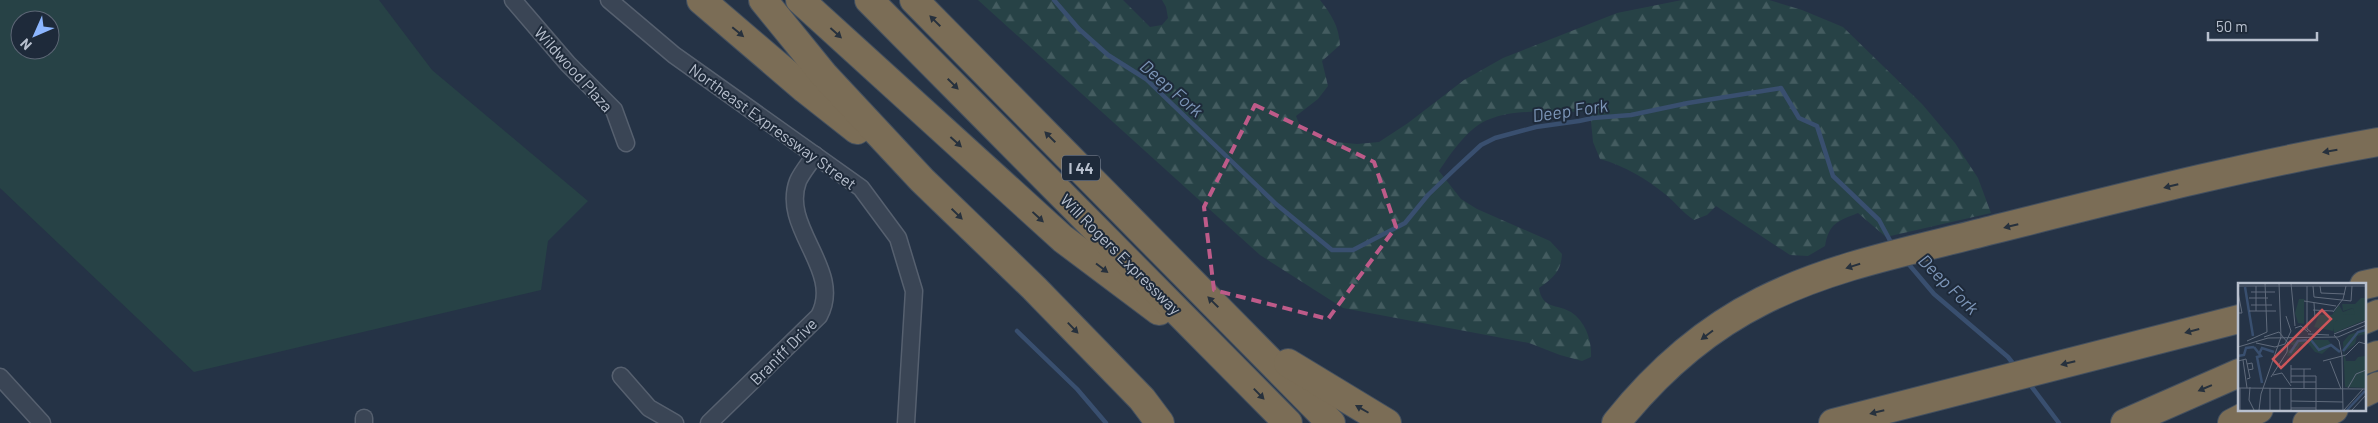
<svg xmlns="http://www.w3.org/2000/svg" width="2378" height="423" font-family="Barlow,sans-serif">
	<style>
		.green { fill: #274246; fill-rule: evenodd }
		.forest { fill: url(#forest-firs) }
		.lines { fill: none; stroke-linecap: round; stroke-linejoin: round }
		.stream { stroke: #394f6f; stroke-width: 4.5 }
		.minor-casing { stroke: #56606f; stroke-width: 19 }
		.motorway-casing { stroke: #44505f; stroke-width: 30 }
		.minor { stroke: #3a4555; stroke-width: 16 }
		.motorway { stroke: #7b6d56; stroke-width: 28 }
		.oneway { fill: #27313d }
		.marked { fill: none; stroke: #be5b89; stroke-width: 4; stroke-dasharray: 10 6; stroke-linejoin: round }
		.labels { text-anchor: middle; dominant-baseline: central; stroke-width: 4; stroke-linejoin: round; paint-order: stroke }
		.shield { fill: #1e2a3a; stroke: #8a93a2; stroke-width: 1 }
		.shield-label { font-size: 15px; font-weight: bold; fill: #b8c0ce }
		.street-label { font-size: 16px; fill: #b8c0ce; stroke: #1e2a3a }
		.water-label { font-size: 18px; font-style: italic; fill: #7c95b7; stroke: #1e2a3a }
		.inset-river { fill: none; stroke: #394f6f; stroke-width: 2.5 }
		.inset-road { fill: none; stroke: #606b7c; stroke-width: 1 }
		.view { fill: #cd565a; fill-opacity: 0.15; stroke: #cd565a; stroke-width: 2.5 }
		.inset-edge { fill: none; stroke: #b8c0ce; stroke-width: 2.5 }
	</style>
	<defs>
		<pattern id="forest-firs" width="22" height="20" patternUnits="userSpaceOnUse" patternTransform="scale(1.25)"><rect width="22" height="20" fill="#274246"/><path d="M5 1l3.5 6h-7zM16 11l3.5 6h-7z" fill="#445c60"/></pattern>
	</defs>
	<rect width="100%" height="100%" fill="#253346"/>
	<!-- green -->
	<path class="green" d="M0,0h379l53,70 156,131 -40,40 -7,49 -347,82 -194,-184zM20,20h30v30h-30z"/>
	<!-- forest -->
	<path class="forest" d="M978,0h145l27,27 12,-2 6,-7 -2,-11 -4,-7h158c11,14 19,26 20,45l-18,16 6,25 -10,13 -22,17 4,10 24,15 33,3 22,-2 29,-19 56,-43 39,-22 114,-45 65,-13h87l33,10 41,17 79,77 33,39 23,35 13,35 -105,24 -28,-24c-20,8 -29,10 -33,33l-17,10 -18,-1 -74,-49 -9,9 -13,5c-13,-9 -18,-17 -29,-26 -20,-16 -40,-28 -65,-35l-7,-17 -3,-31c-32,3 -70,-4 -100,8 -21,7 -39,34 -51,52l22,28 16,10 73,32 12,13c-1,18 -9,24 -23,34 3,21 18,16 32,24 15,10 21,29 20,45l-9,4 -22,-6 -31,-12 -186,-35 -83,-53z"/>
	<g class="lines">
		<!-- stream -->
		<g class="stream">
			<path d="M1054,0l25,29 29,26 38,24 130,125 56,46h21l52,-27 23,-28 27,-26 26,-24 14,-7 41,-11 43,-6 14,-3 38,-3 57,-12 93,-15 18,30 18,8 16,50 46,44 14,26"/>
			<path d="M1906,261l28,33 74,63 7,9"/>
			<path d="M1017,331l60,58 29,34"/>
			<path d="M2028,382l31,41"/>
		</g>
		<!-- minor casing -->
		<g class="minor-casing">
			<g id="minor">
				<path d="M513,0l55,64 46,46 12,33"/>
				<path d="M609,0l65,55 187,133 37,50 16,53 -8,132"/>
				<path d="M621,376l28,32 26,15"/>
				<path d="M0,377l42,46"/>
				<path d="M364,418v5"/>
				<path d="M709,423l110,-107c25,-46 -39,-88 -21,-135 4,-9 12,-18 17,-26"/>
			</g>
		</g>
		<!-- motorway casing -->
		<g class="motorway-casing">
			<g id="motorway">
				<path d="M701,0l104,89 52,41"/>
				<path d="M763,0l61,75 98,105 112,108 108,111 18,24"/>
				<path d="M800,0l263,239 96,72"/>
				<path d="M869,0l419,423"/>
				<path d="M914,0l417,423"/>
				<path d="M2364,285l14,-3"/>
				<path d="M2364,320l14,-6"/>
				<path d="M2364,360l14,-5"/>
				<path d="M1288,363l99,60"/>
				<path d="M2364,393l14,-7"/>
				<path d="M1616,423c40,-50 88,-93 146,-122 71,-36 153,-51 230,-71 128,-32 256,-65 386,-88"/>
				<path d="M1833,423l406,-104"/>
				<path d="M2125,423l114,-50"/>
				<path d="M2232,423l27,-14"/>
				<path d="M2307,423l27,-14"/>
			</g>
		</g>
		<!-- minor -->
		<use href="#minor" class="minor"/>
		<!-- motorway -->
		<use href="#motorway" class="motorway"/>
	</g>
	<!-- one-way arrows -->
	<defs><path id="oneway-solid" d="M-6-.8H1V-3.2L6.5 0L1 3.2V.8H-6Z" transform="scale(1.25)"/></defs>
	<g class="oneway">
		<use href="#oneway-solid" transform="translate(935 21) rotate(-135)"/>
		<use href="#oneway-solid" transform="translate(738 32) rotate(40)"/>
		<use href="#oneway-solid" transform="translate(836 33) rotate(42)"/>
		<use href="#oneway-solid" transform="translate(953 84) rotate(45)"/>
		<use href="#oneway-solid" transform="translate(1050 137) rotate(-135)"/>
		<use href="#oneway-solid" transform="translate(956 142) rotate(42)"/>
		<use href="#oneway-solid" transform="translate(2330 151) rotate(170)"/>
		<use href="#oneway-solid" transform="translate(2171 186) rotate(166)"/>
		<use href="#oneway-solid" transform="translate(957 214) rotate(44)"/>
		<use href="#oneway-solid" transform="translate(1038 217) rotate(43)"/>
		<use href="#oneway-solid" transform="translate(2011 226) rotate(166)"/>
		<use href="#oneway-solid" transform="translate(1853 266) rotate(163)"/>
		<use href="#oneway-solid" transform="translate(1102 268) rotate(37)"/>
		<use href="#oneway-solid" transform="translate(1213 302) rotate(-135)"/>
		<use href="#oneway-solid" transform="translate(1073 328) rotate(46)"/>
		<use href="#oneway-solid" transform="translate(2192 331) rotate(165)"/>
		<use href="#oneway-solid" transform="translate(1707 335) rotate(143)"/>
		<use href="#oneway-solid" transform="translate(2068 363) rotate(166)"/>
		<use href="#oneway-solid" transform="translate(2205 388) rotate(157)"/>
		<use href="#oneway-solid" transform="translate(1259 394) rotate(46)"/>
		<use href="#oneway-solid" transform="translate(1362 409) rotate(-150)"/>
		<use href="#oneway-solid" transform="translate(1877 412) rotate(166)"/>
	</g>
	<!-- marked area -->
	<path class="marked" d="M1255,105l119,57 22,65 -68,92 -114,-29 -10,-83z"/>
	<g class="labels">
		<!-- shield labels -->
		<rect class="shield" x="1062" y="155.5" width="38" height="25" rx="4"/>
		<g class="shield-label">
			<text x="1081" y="168">I 44</text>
		</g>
		<!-- street labels -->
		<g class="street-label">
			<text transform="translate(574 69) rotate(48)">Wildwood Plaza</text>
			<text transform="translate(773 126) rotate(36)">Northeast Expressway Street</text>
			<text transform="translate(1121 254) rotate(45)">Will Rogers Expressway</text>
			<text transform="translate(783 351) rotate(-45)">Braniff Drive</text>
		</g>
		<!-- water labels -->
		<g class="water-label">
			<text transform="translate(1172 88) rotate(41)">Deep Fork</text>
			<text transform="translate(1570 110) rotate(-8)">Deep Fork</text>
			<text transform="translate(1949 284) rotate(45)">Deep Fork</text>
		</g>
	</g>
	<!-- overview -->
	<g transform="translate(2238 283)">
		<rect width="128" height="128" fill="#253346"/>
		<path d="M101,22l4,7 10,-4 3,6 -20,7 -3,10 -19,-4 5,-12h13z" fill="#274246"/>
		<path d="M123,15h4v22l-31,13 -1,-9 3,-3 7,-6 12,-1 -2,-6 -10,3 -1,-7h13zM61,16h5v25l-6,-1 -3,-10zM127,46v5l-8,2 -2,8 -11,8 2,9h9l3,-4 7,-1v32l-20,-1 -2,-45 6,-7zM59,57h31l11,14 -8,-8 -9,8 -7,-2 -8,-10 -2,4 -5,-2 -6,11 -7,1 1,-6 9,-3 -7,-3z" fill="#274246"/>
		<path class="inset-river" d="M7,4l8,49M73,57l8,10 12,-5 9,7M16,64l7,9 -4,1 5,26M105,68l15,-19 8,-2M52,70l8,-12 9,-1M21,71l3,-6 12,4M0,73l6,-1 2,-7 8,-1M109,127l18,-19"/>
		<path class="inset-road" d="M53,0l4,43M0,3h128M69,3v43l4,3M75,3l1,11 37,4 1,-15M82,3l1,7 24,1M0,9l4,21h-4M13,9h24M11,15h19M66,18l32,5M76,20l1,15M13,22h21M75,27l20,1M11,28h27M18,28v-25M95,29l10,-13 3,-13M57,45l6,-2 7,6M70,51l21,1M96,51l32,-13M96,52l5,6 3,15M26,54l15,-5 9,11 -1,9 -16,25M9,58l20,-9 -2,-49M18,60l19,4 10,-3 6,-13 -5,-15M0,64l30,-9 70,-1 28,-12M104,73l1,54M5,77l4,28M0,78l8,-2 4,19 -3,1M85,78l23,-6 13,-13 7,2M92,78l11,28M9,81l5,-1 1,6 -5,1M53,86h20M35,92l9,-2 9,13M53,93h25v34M53,99h25M53,100v-18M12,104l-1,13 5,10M0,105l128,1M53,105v22M66,105v-19M110,105l8,-14 10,-4M53,118l52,1M53,125h25M2,127v-22M21,127l2,-16 20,-57 -2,-54M32,127v-22M42,127v-22M106,127l19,-21M114,127l14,-15"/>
		<path class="view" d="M84,27l9,9 -50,49 -8,-9z"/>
		<rect width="128" height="128" class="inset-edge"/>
	</g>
	<!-- north arrow -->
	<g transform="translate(35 35) rotate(225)"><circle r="24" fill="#1e2a3a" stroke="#5c6675"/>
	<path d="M0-4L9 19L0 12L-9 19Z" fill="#8cb6ff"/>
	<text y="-8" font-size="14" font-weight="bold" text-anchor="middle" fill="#b8c0ce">N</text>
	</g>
	<!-- scale -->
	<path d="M2208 32v8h109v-8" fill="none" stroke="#b8c0ce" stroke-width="2.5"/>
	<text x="2216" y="32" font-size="15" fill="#b8c0ce" stroke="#1e2a3a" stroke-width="4" paint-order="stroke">50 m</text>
</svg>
